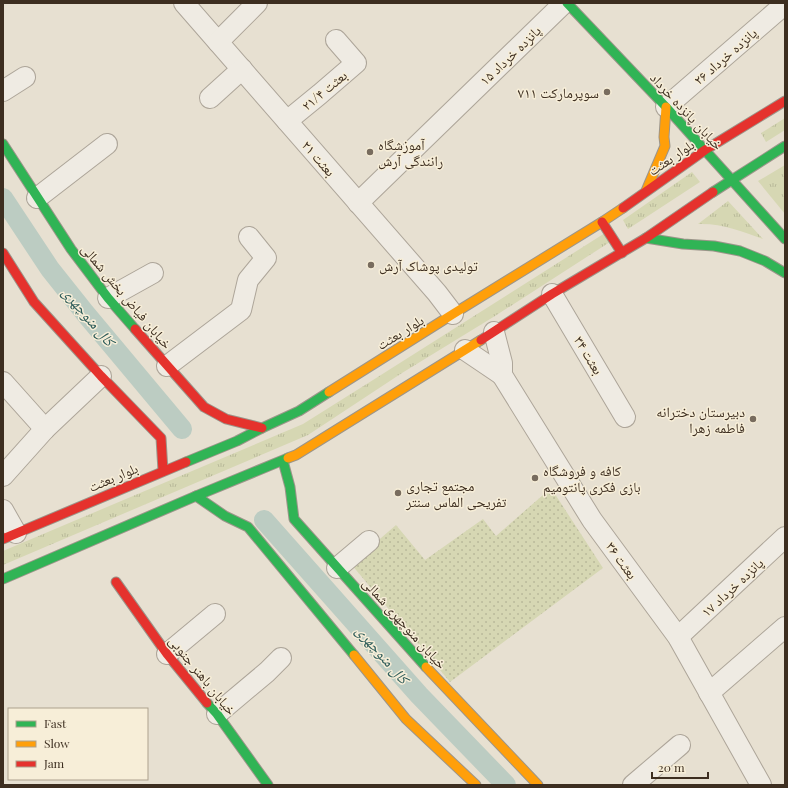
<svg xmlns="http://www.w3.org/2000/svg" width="788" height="788" font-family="'Playfair Display','Noto Naskh Arabic',serif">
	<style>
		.grass { fill: url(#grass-tufts) }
		.garden { fill: url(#garden-dots) }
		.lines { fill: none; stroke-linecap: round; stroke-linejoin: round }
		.canal { stroke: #bcccc2; stroke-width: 20 }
		.street-casing { stroke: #ada599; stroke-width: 22 }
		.fast-casing { stroke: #9c958a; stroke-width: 11 }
		.slow-casing { stroke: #9c958a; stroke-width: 11 }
		.jam-casing { stroke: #9c958a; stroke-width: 11 }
		.street { stroke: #efebe3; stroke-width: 20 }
		.fast { stroke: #30b455; stroke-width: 9 }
		.slow { stroke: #ff9f0a; stroke-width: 9 }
		.jam { stroke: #e5322d; stroke-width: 9 }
		.poi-dot { fill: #786c5e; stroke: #f7eed8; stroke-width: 1.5 }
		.labels { text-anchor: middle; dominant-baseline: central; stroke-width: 3; stroke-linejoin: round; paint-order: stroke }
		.street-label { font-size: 14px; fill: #3d2e20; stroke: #f7eed8 }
		.poi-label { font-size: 14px; fill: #3d2e20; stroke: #f7eed8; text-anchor: start }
		.water-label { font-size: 15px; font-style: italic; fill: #2f5d5a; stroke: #f7eed8 }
	</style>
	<defs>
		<pattern id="grass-tufts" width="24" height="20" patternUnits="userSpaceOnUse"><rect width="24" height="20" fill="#d6d7b3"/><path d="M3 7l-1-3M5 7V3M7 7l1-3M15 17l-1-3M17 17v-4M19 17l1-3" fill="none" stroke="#b9b99a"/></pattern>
		<pattern id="garden-dots" width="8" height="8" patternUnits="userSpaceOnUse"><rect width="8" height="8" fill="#d6d7b3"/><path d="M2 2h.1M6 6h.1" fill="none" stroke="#b9b99a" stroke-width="1.8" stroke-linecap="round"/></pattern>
	</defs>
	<rect width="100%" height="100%" fill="#e7e0d1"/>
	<!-- grass -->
	<g class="grass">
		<path d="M785,118v12l-19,12 -5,-9z"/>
		<path d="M785,165v49l-27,-33z"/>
		<path d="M692,172l8,10 -72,47 -5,-9z"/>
		<path d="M728,201l35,38c-22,-8 -42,-16 -65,-15z"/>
		<path d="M605,233l5,9 -115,74 -93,57 -94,62 -305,130v-14l300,-127 70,-44z"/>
	</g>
	<!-- garden -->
	<path class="garden" d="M551,488l52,80 -153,114 -99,-118 45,-39 29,35 58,-41 13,17z"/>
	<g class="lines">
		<!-- canal -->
		<g class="canal">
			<path d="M3,198l47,71 35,44 97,116"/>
			<path d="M264,520l155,175 87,90"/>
		</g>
		<!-- street casing -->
		<g class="street-casing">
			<g id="street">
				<path d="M184,3l253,290 16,21"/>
				<path d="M218,42l39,-39"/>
				<path d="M3,91l22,-14"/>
				<path d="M210,98l32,-29"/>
				<path d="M666,107l119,-103"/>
				<path d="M287,121l33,-27 36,-31 -20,-23"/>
				<path d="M37,198l70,-54"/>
				<path d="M358,203l206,-200"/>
				<path d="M552,294l73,123"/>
				<path d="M108,298l45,-25"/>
				<path d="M494,332l8,31v12l90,145 86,117 83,148"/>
				<path d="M465,350l37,25"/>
				<path d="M167,366l74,-56 7,-30 18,-22 -17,-21"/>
				<path d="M3,382l42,47"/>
				<path d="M3,476l42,-47 56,-53"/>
				<path d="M3,510l13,23"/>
				<path d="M337,568l32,-27"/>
				<path d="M678,637l107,-100"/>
				<path d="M167,654l48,-40"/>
				<path d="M709,693l76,-66"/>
				<path d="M217,714l50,-42 14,-14"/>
				<path d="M633,785l47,-40"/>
			</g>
		</g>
		<!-- fast casing -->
		<g class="fast-casing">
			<g id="fast">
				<path d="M567,3l99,104 119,132"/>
				<path d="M3,144l68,105 37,49 27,31"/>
				<path d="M713,192l72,-46"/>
				<path d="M646,238l37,6 31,2 26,5 25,10 20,12"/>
				<path d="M283,461l7,26 4,32 132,148"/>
				<path d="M186,462l51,-21 25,-13 37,-17 30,-19"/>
				<path d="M196,496l29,20 23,11 106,128"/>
				<path d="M3,579l193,-83 92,-38"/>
				<path d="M207,703l10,11 51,71"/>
			</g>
		</g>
		<!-- slow casing -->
		<g class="slow-casing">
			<g id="slow">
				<path d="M646,191l19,-45 -1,-9 2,-30"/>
				<path d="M329,392l124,-78 149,-92 21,-14"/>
				<path d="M288,458l8,-3 185,-115"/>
				<path d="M354,655l52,64 70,66"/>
				<path d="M426,667l112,118"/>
			</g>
		</g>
		<!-- jam casing -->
		<g class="jam-casing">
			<g id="jam">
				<path d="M623,208l82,-58 80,-49"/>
				<path d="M602,222l20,31"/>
				<path d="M3,253l31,49 67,74 60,62 2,33"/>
				<path d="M135,329l69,78 22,12 36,9"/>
				<path d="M481,340l71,-46 94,-56 67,-46"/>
				<path d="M3,539l183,-77"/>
				<path d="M116,582l51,72 40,49"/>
			</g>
		</g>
		<!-- street -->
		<use href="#street" class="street"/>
		<!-- fast -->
		<use href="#fast" class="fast"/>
		<!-- slow -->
		<use href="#slow" class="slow"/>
		<!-- jam -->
		<use href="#jam" class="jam"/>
	</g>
	<!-- markers -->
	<g class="poi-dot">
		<circle cx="607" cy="92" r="4"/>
		<circle cx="370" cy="152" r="4"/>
		<circle cx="371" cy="265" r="4"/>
		<circle cx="753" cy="419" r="4"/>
		<circle cx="535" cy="478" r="4"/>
		<circle cx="398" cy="493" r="4"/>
	</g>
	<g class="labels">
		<!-- street labels -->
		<g class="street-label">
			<text transform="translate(510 55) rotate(-44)">پانزده خرداد ۱۵</text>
			<text transform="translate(725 56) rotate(-41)">پانزده خرداد ۲۶</text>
			<text transform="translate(324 90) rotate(-40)">بعثت ۲۱/۴</text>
			<text transform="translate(687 111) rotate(47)">خیابان پانزده خرداد</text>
			<text transform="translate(671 157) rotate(-34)">بلوار بعثت</text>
			<text transform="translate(319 158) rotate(49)">بعثت ۲۱</text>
			<text transform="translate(127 296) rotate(50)">خیابان فیاض بخش شمالی</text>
			<text transform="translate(400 332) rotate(-32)">بلوار بعثت</text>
			<text transform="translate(589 355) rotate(59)">بعثت ۳۴</text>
			<text transform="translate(113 477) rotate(-23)">بلوار بعثت</text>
			<text transform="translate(622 560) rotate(54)">بعثت ۳۶</text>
			<text transform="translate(732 587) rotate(-43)">پانزده خرداد ۱۷</text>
			<text transform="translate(405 623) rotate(48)">خیابان منوچهری شمالی</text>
			<text transform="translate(203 675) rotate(51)">خیابان باهنر جنوبی</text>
		</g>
		<!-- poi labels -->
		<g class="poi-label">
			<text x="599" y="92" text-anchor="end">سوپرمارکت ۷۱۱</text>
			<text x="378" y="144">آموزشگاه<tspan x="378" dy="16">رانندگی آرش</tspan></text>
			<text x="379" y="265">تولیدی پوشاک آرش</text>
			<text x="745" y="411" text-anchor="end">دبیرستان دخترانه<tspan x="745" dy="16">فاطمه زهرا</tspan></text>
			<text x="543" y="470">کافه و فروشگاه<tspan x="543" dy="16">بازی فکری پانتومیم</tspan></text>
			<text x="406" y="485">مجتمع تجاری<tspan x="406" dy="16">تفریحی الماس سنتر</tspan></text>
		</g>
		<!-- water labels -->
		<g class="water-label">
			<text transform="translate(89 316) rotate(50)">کال منوچهری</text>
			<text transform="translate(383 654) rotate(49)">کال منوچهری</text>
		</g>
	</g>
	<!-- border -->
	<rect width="788" height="788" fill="none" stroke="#3d2e20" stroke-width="8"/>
	<!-- legend -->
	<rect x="8" y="708" width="140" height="72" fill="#f7eed8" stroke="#ada18e"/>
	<rect x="16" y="721" width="20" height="6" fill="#30b455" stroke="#ada18e"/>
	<text x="44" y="728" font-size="12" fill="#3d2e20">Fast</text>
	<rect x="16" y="741" width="20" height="6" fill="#ff9f0a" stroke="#ada18e"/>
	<text x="44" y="748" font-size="12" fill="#3d2e20">Slow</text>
	<rect x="16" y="761" width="20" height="6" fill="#e5322d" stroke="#ada18e"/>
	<text x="44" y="768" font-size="12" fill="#3d2e20">Jam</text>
	<!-- scale -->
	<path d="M652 772v6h56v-6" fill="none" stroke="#3d2e20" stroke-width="2"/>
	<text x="658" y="772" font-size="12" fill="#3d2e20" stroke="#f7eed8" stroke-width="3" paint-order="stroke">20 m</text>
</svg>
